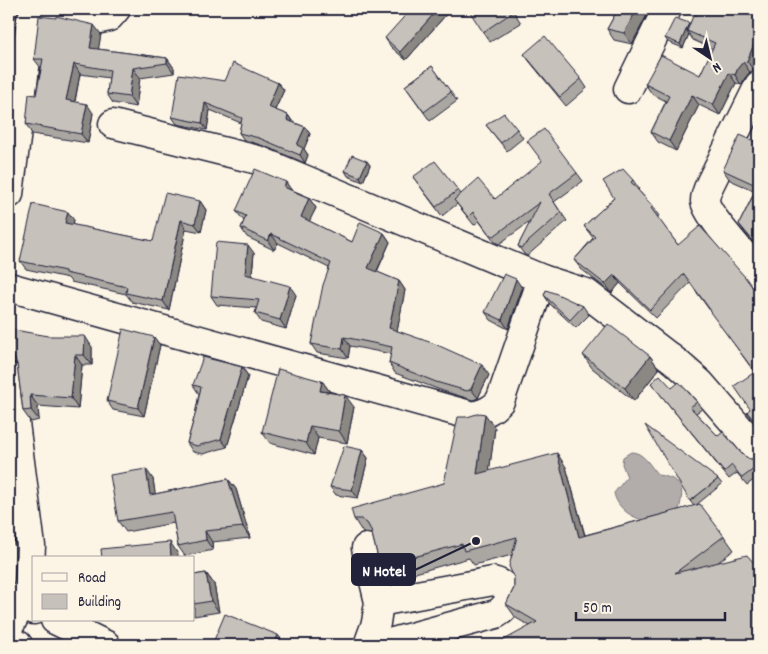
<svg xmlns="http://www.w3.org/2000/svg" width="768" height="654" font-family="Dekko,sans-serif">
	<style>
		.water { fill: #b2adab; stroke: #78757e }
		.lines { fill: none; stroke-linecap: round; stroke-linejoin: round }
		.minor-casing { stroke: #22223b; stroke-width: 31 }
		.highway-casing { stroke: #22223b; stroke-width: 31 }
		.minor { stroke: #fcf5e5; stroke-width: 28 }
		.highway { stroke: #fcf5e5; stroke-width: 28 }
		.wall { fill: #aaa6a1; stroke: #22223b }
		.shaded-wall { fill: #8b8783; stroke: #22223b }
		.building { fill: #c6c1bb; stroke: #22223b }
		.leader { fill: none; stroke: #22223b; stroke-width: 2 }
		.callout-dot { fill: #22223b; stroke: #fcf5e5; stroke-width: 2 }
		.callout { fill: #22223b; stroke: #22223b; stroke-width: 2 }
		.callout-label { font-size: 16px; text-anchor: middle; font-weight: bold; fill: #fff }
	</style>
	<rect width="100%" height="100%" fill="#fcf5e5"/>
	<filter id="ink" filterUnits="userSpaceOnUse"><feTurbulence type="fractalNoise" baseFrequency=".02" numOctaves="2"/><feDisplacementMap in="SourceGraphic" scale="10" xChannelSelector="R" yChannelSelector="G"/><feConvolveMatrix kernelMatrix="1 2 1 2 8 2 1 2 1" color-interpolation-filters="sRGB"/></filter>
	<g filter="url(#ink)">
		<!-- water -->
		<path class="water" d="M631,452c13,0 19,14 27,23 26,4 27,15 20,38 -8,2 -19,8 -28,8 -16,-1 -33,-12 -36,-28l13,-16 -5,-13 1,-7z"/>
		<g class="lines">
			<!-- minor casing -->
			<g class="minor-casing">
				<g id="minor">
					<path d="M61,9l39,10 9,-2 7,-8"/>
					<path d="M759,85l-48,97c-3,6 -6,12 -6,19 2,15 43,58 54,72"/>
					<path d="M628,89l39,-80"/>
					<path d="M9,194l22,-174 7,-11"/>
					<path d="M542,279l44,14 90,69 24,21 59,68"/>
					<path d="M9,287l464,129c12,-3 19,-6 27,-15l42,-122 -284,-119 -145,-36"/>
					<path d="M9,377l22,169 -2,38 -8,20 -12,23"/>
					<path d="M366,548l13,54 -3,21 -8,22"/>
					<path d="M379,602l114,-21c21,5 21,23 3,33l-114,31"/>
				</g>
			</g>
			<!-- highway casing -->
			<g class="highway-casing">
				<g id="highway">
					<path d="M9,598l25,12"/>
					<path d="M55,620l51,25"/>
					<path d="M9,641l9,4"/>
				</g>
			</g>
			<!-- minor -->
			<use href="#minor" class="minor"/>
			<!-- highway -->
			<use href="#highway" class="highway"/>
		</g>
		<!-- wall -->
		<g class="wall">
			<path d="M451,9l-45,51 -15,-13 -6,-9z"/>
			<path d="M512,9l9,14 -31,19 -7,-10z"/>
			<path d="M618,9h32l-18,35 -18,-4 -7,-11z"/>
			<path d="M759,9l-5,62 -4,1 -5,6 -4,7 -5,-2 -16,32 -21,-10 -23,46 -18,-9 -7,-10 15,-31 -14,-7 -7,-10 55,-9 13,-26 -20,-9 -4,-6 -6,14 -15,-6 -3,-4 24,-15v1l5,-7z"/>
			<path d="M101,34l-3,15 69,9 7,10v5l-34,5 -4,29 -23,-4 -6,-9 2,-16 -29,-4 -5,28 18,11 -5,30 -56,-9 -6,-10 10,-29 5,-27 -7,-9z"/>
			<path d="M524,54l57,25 6,9 -21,18 -36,-44z"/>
			<path d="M432,66l25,35 -27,20 -25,-35z"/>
			<path d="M225,81l53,2 6,7 -9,20 13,5 5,7 12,5 5,7 -6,15 4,6 -3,8 -41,-17 -20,-6 -5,-7 2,-10 -31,-13 -3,20 -30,-6 -5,-7z"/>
			<path d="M486,125l31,4 6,9 -16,13z"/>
			<path d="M759,143v106l-13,-15 -7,-10 16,-33 -25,-11 -7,-10z"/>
			<path d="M370,165l-7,17 -15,-6 -3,-5z"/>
			<path d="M577,173l6,8 -29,21 13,19 -40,35 -3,-2 -6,-8 13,-25 -32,23 -4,-2 -16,-21 -5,4 -17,-21 -15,12 -29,-39 45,13 3,4 34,5z"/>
			<path d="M633,180l6,9 -1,1 15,17 6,9 -2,1 21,28 81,51v131l-12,-15 3,-3 5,-36 -65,-90 -34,35 -36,-35 -8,10 -31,-24 -7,-9 19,-22 -9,-12z"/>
			<path d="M292,190l17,8 7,10 -7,13 43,21 32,-9 6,9 -13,30 22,9 6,9 -8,41 92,44 -11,23 -5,2 -30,-9 -48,-18 -6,-10 2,-9 -41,-8 -2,12 -31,-5 -6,-9 18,-76 -51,-25 -4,7 -27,-13 -6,-9 3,-7 -8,-10z"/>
			<path d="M200,201l6,9 -5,22 -15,-3 -17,81 -37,-8 -6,-8 -55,-12 -3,-4 -42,-9 -6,-8 54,-41 -1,5 80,16z"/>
			<path d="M254,253l-2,23 44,19 -10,34 -25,-7 -6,-9 1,-5 -39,-3 -6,-9z"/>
			<path d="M522,288l-14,41 -17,-9 -6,-8z"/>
			<path d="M544,295l39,11 6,9 -13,13 -26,-24z"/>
			<path d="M9,329l83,18v18h-10l-4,44 -40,-3 1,14 -8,2 -8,-11 -6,-47 -2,-1 -5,-1 -1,-2z"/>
			<path d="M160,345l-16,71 -31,-6 -6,-9z"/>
			<path d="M583,355l67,1 9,13 -25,32 -42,-33z"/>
			<path d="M242,367l6,9 -21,71 -24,7 -10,-2 -6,-9 8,-28 4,-21 -6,-9z"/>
			<path d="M322,381l8,11 24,15 -7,36 -29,-5 -4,17 -44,-12 -8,-11z"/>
			<path d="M651,383l21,5 25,14 5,7 -6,4 22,23 31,23h8l2,-1v18l-12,9 -10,-12 -8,6z"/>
			<path d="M495,428l-6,43 77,-4 19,68 109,-29 -4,-5 28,-22 4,5 -27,22 29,30 10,14 -17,13 -187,63 -14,-8 -10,-14 8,-16v-10l-2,-23 -38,10 -5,-7 -79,22 -10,-14 -8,-32 -9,-1 -9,-14 90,-36z"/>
			<path d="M362,450l6,8 -10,40 -22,-3 -6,-8z"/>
			<path d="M153,479l2,15 73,-15 8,10 14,49 -38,4 1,8 -28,6 -7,-10 -4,-23 -48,9 -8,-11z"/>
			<path d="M9,507l2,3 4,33 -4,3 -2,-2z"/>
			<path d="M206,573l8,11 5,28 -25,4v-41z"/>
		</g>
		<!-- shaded-wall -->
		<g class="shaded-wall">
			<path d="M9,9h1l6,8 -7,55z"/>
			<path d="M438,9h13l-45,51 -6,-8z"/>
			<path d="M637,9h13l-18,35 -8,-11z"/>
			<path d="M689,23l3,5 -5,3 2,3 -6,14 -3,-4z"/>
			<path d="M94,25l7,9 -4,24 -7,-10z"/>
			<path d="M759,32v26l-5,13 -7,-10z"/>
			<path d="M167,58l7,10v5l-7,-10z"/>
			<path d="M743,62l7,10 -5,6 -4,7 -6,-10 3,-7z"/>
			<path d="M74,64l6,10 -7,36 -7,-10z"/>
			<path d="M133,68l7,10 -4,29 -7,-10z"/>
			<path d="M729,73l7,10 -16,32 -7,-10z"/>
			<path d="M278,83l6,7 -11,24 -5,-7z"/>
			<path d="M692,95l7,10 -23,46 -7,-10z"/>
			<path d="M205,103l5,7 -3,20 -5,-7z"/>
			<path d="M87,104l6,9 -5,30 -7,-9z"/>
			<path d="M288,115l5,8 -6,-3z"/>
			<path d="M305,127l5,7 -6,15 4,6 -3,8 -5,-8 -3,-10z"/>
			<path d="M367,161l3,4 -7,17 -3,-5z"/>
			<path d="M286,182l6,9 -8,-4z"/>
			<path d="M309,198l7,10 -9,18 -6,-9z"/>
			<path d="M200,201l6,9 -5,22 -6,-8z"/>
			<path d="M68,212l6,8 -3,12 -6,-9z"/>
			<path d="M181,220l5,9 -17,81 -6,-9z"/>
			<path d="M384,233l6,9 -16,35 -6,-9z"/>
			<path d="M271,234l7,9 -4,7 -6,-9z"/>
			<path d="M248,245l6,8 -3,29 -6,-8z"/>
			<path d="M614,275l6,8 -8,10 -7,-9z"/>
			<path d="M516,279l6,9 -14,41 -6,-9z"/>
			<path d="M399,281l6,9 -9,47 -7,-9z"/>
			<path d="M290,286l6,9 -10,34 -6,-9z"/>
			<path d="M85,336l7,11v18l-8,-10z"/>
			<path d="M154,337l6,8 -16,71 -6,-8z"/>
			<path d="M344,337l6,9 -2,12 -6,-9z"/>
			<path d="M75,355l7,10 -4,44 -7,-11z"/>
			<path d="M650,356l9,13 -25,32 -9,-13z"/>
			<path d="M482,365l7,10 -11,23 -7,-9z"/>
			<path d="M242,367l6,9 -21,71 -6,-8z"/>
			<path d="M322,381l8,11 -10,-1z"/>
			<path d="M30,395l8,11 1,14 -8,-10z"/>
			<path d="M345,395l9,12 -7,36 -8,-12z"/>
			<path d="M485,414l10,14 -8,60 -10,-14z"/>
			<path d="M310,426l8,12 -4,17 -8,-12z"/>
			<path d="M362,450l6,8 -10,40 -6,-8z"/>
			<path d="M557,453l9,14 23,84 -10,-14z"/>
			<path d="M146,469l7,10 4,27 -7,-11z"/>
			<path d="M228,479l8,10 14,49 -7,-11z"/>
			<path d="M9,507l2,3 4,33 -6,-8z"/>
			<path d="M205,531l7,11 1,8 -7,-10z"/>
			<path d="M170,542l8,12v4h-7z"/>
			<path d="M206,573l8,11 5,28 -8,-11z"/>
			<path d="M278,635l8,10h-12z"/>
		</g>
		<!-- building -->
		<g class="building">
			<path d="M411,9h27l-38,43 -15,-14z"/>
			<path d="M468,9h43l2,3 -30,20z"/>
			<path d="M618,9h19l-13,24 -17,-4z"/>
			<path d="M699,9h60v23l-12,29 -4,1 -5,6 -3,7 -6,-2 -16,32 -21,-10 -23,46 -18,-9 18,-36 -24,-12 16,-29 39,20 15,-32 -28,-12 6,-15 1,1z"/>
			<path d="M39,16l17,2v-2l38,9 -4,23 77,10v5l-34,5 -4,29 -22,-3 3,-24 -36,-6 -8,36 21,4 -6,30 -55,-10 3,-30 7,1 7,-36h-9z"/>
			<path d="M675,18l14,5 -9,21 -15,-6z"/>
			<path d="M545,36l36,43 -21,18 -36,-43z"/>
			<path d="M233,63l45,20 -10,24 20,8 -1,5 18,7 -8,18 6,3 -3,7 -41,-17 -20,-5 3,-15 -37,-15 -3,20 -30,-6 7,-43 46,7z"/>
			<path d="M432,66l19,26 -27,20 -19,-26z"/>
			<path d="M504,113l13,16 -16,14 -15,-18z"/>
			<path d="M544,129l33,44 -28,21 12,19 -40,35 -3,-2 22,-44 -46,34 -5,-2 -16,-22 -5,5 -14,-17 24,-21 17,20 47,-38 -15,-20z"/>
			<path d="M740,135l19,8v101l-5,-2 -15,-18 19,-38 -35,-16z"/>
			<path d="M352,155l15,6 -7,16 -15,-6z"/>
			<path d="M435,161l23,29 -22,17 -23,-30z"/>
			<path d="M255,169l31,13 -2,5 25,11 -8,19 51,25 8,-20 24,11 -16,35 31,13 -10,47 46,16 47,21 -11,24 -4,2 -31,-9 -47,-19 3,-16 -48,-10 -2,12 -31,-5 12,-59 8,-22 -60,-29 -3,7 -27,-13 5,-12 -10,-5z"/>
			<path d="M623,169l10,11 -2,2 22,25 -2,1 27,37 22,-19 45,51 14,19v42l-1,1 1,1v86l-12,-14 3,-3 -16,-23 21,-14 -45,-60 1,-1 -27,-37 -34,36 -36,-35 -9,9 -31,-24 21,-23 -11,-11 30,-28 -11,-17z"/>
			<path d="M165,193l35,8 -5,23 -14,-4 -18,81 -37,-8 1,-6 -62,-14v-2l-45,-10 13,-57 35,8 -3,11 88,18z"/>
			<path d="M216,242l32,3 -3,29 45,12 -10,34 -25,-7 4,-13 -48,-4z"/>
			<path d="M504,274l12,5 -14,41 -17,-8z"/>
			<path d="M546,290l11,4 26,12 -13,14 -26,-25z"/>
			<path d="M608,324l42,32 -25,32 -42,-33z"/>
			<path d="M9,329l39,7h37l-1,19h-9l-4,43 -41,-3 1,15 -8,1 -6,-47 -3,-7 -5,-4z"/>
			<path d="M123,329l31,8 -16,71 -31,-7z"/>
			<path d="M203,357l39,10 -21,72 -24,7 -10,-3 8,-28 6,-28 -8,-2z"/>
			<path d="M278,369l44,12 -2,10 25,4 -6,36 -29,-5 -4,17 -44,-11z"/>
			<path d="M660,375l12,13 7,-6 18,20 -7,5 28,29 5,-4 19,22 7,5h8l2,-1v7l-17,13 -10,-13 -8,7 -73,-89z"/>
			<path d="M480,413l5,1 -8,60 80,-21 22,84 121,-33 24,32 -49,37 72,-18 12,14v76h-264l42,-23 -31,-18 8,-16v-10l-5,-12 8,-29 -53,14 -2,-7 -82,22 -9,-36 -4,-7 -6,-4h-7l-3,-10 93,-26 14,-66h9z"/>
			<path d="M645,425l73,54 -28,22z"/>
			<path d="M344,446l18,4 -10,40 -22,-3z"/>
			<path d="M146,469l4,26 78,-16 15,48 -38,4 1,9 -28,6 -6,-34 -54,9 -8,-46z"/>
			<path d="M170,542l1,16h-69l-1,-9z"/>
			<path d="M206,573l5,28 -17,3v-29z"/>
			<path d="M225,614l53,21 -4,10h-62z"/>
		</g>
	</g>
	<!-- callouts -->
	<path class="leader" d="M476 541L415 570"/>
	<circle class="callout-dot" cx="476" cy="541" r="5"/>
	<rect class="callout" x="352" y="554" width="63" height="31" rx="5"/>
	<g class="callout-label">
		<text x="384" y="576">N Hotel</text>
	</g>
	<!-- margin -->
	<rect width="768" height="654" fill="none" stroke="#fcf5e5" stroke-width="30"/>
	<rect x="15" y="15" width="738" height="624" fill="none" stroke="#22223b" stroke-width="2" filter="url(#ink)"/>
	<!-- legend -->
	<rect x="32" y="556" width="162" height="65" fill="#fcf5e5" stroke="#a5a1a1"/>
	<rect x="42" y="573" width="25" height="8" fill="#fcf5e5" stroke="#a5a1a1"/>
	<text x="78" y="582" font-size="15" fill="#22223b">Road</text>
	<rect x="42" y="594" width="25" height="15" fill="#c6c1bb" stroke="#a5a1a1"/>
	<text x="78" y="606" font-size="15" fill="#22223b">Building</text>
	<!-- north arrow -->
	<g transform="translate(710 58) rotate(145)" stroke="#fcf5e5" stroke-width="4" paint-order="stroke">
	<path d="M0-4L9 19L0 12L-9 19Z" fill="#22223b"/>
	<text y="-8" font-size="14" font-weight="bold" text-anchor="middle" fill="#22223b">N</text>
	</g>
	<!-- scale -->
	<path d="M576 612v8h149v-8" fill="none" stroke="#22223b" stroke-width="2.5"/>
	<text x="583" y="612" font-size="15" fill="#22223b" stroke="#fcf5e5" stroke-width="4" paint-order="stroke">50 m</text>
</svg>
